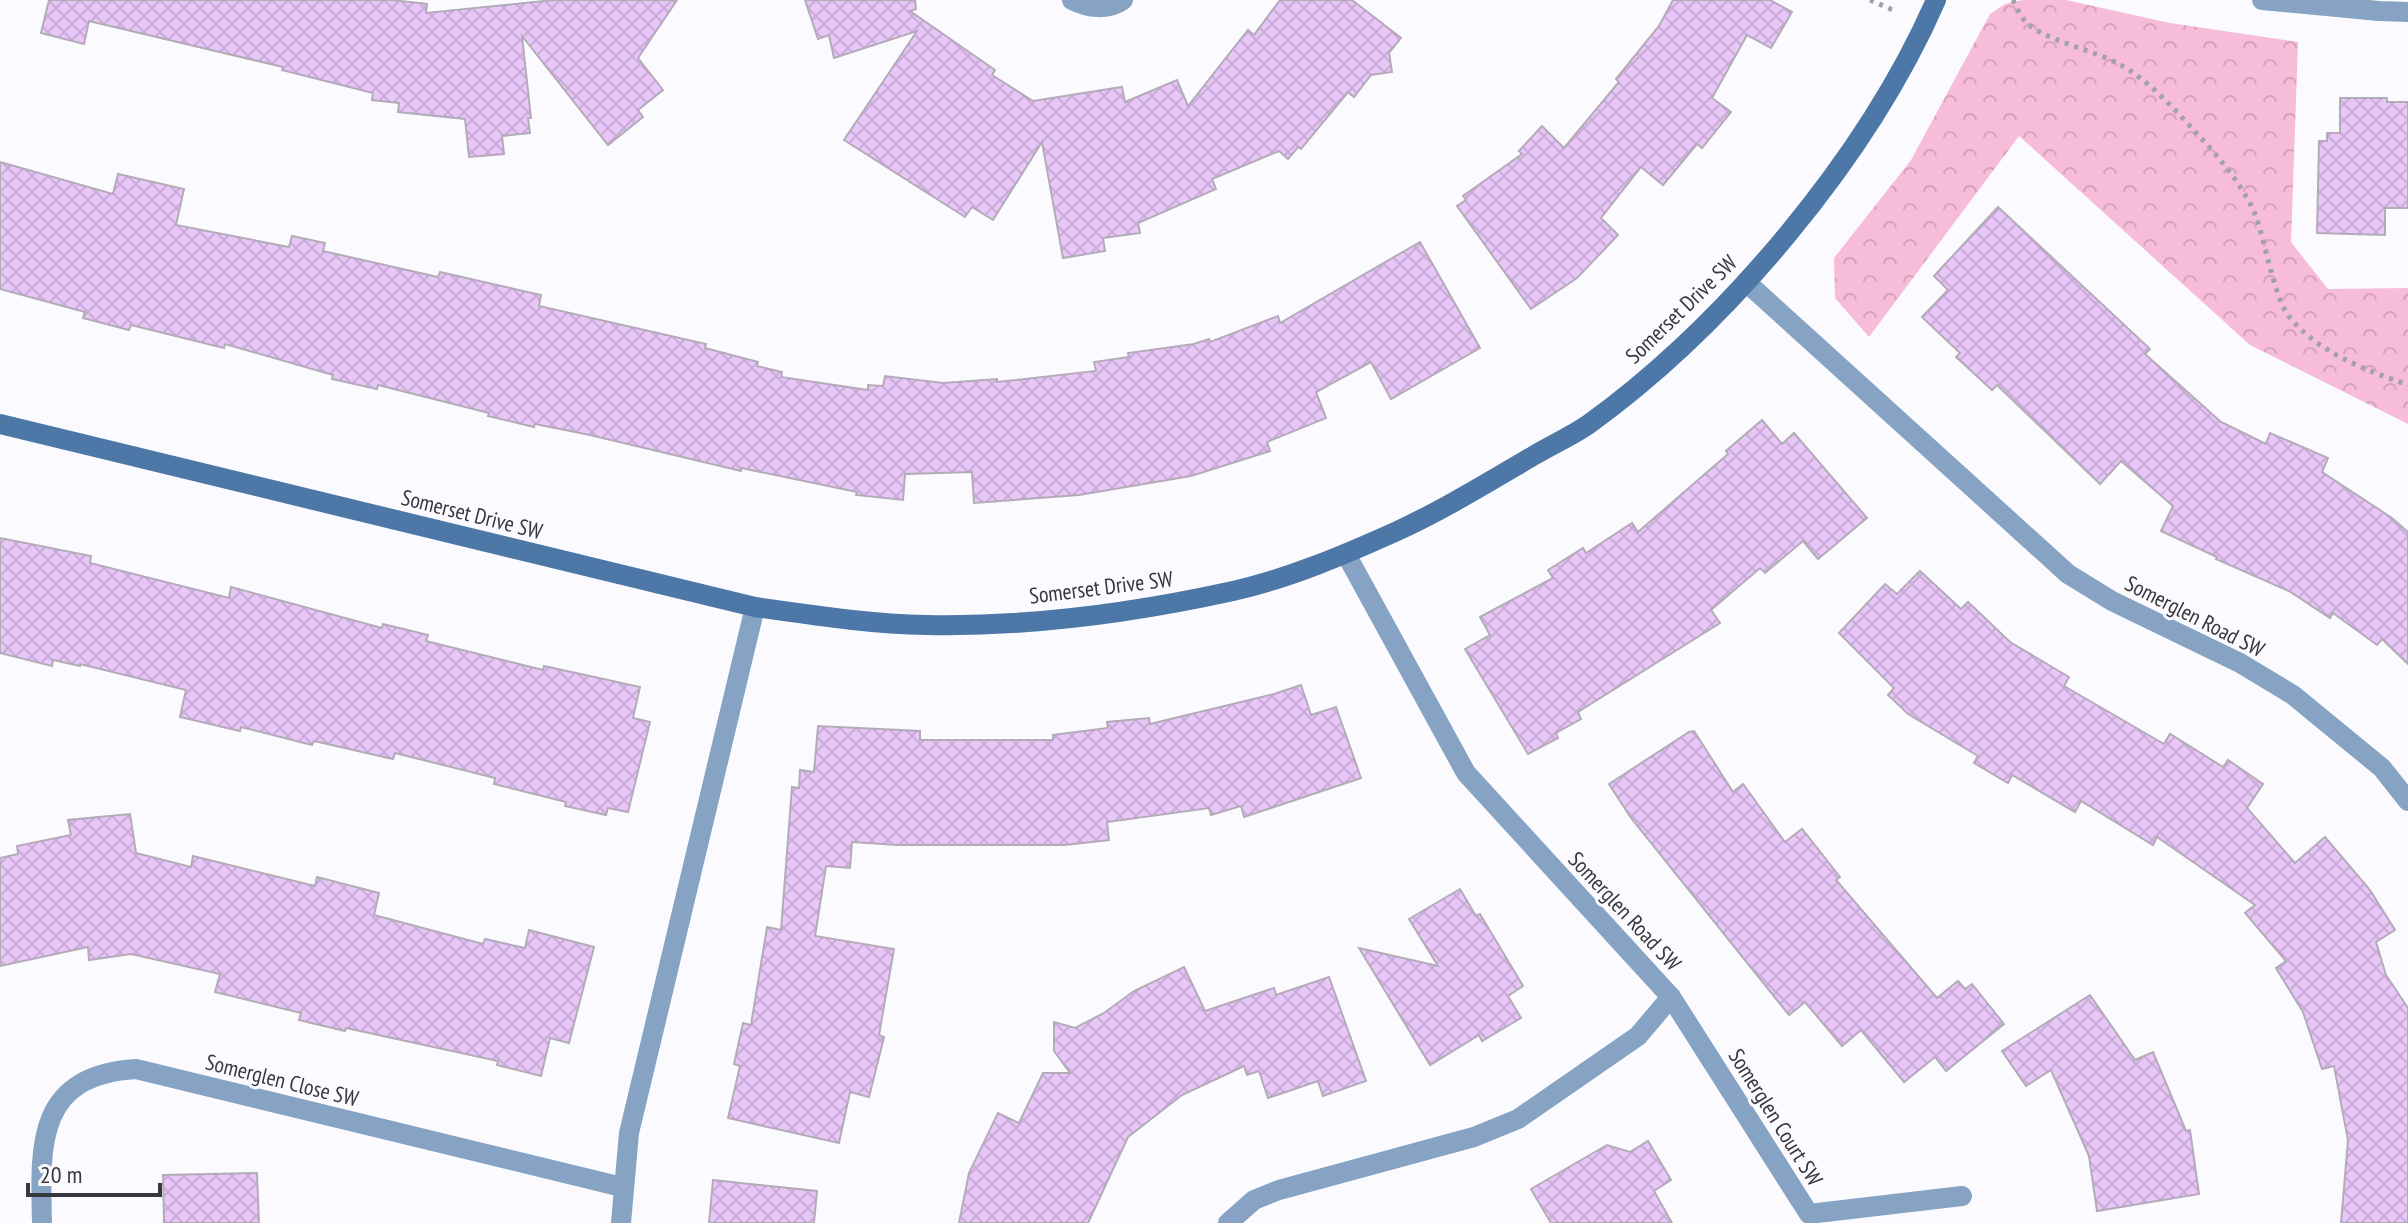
<svg xmlns="http://www.w3.org/2000/svg" width="2408" height="1223" font-family="'PT Sans Narrow',sans-serif">
	<style>
		.park { fill: url(#park-crowns) }
		.building { fill: url(#building-cross-hatch); stroke: #b4abb9; stroke-width: 2 }
		.lines { fill: none; stroke-linecap: round; stroke-linejoin: round }
		.path { stroke: #a1a1a7; stroke-width: 5; stroke-dasharray: 4 6; stroke-linecap: butt }
		.street { stroke: #86a3c3; stroke-width: 20 }
		.secondary { stroke: #4c77a6; stroke-width: 20 }
		.labels { text-anchor: middle; dominant-baseline: central; stroke-width: 6; stroke-linejoin: round; paint-order: stroke }
		.street-label { font-size: 22px; fill: #37373e; stroke: #fbfbff }
	</style>
	<defs>
		<pattern id="park-crowns" width="20" height="18" patternUnits="userSpaceOnUse" patternTransform="scale(2)"><rect width="20" height="18" fill="#f6bcd9"/><path d="M2 6a3 3 0 1 1 6 0M12 15a3 3 0 1 1 6 0" fill="none" stroke="#d4a2bb"/></pattern>
		<pattern id="building-cross-hatch" width="8" height="8" patternUnits="userSpaceOnUse" patternTransform="scale(2)"><rect width="8" height="8" fill="#e9c6f8"/><path d="M0 0l8 8M0 8l8-8" fill="none" stroke="#c8abd6"/></pattern>
	</defs>
	<rect width="100%" height="100%" fill="#fbfbff"/>
	<!-- park -->
	<path class="park" d="M2022,0h44l104,23 128,19 -7,200 37,47 80,-1v136l-158,-79 -231,-209 -150,201 -34,-39 -1,-40 77,-98 79,-146 15,-10z"/>
	<!-- building -->
	<g class="building">
		<path d="M49,0h343l35,4 -1,9 128,-13h123l-39,58 25,32 -25,20 5,7 -35,28 -86,-109 9,82h-3l2,15 -28,3 2,18 -35,3 -4,-38 -67,-7 1,-9 -27,-3 1,-7 -91,-23 1,-3 -194,-46 -5,23 -43,-11z"/>
		<path d="M805,0h110l1,9 -6,2 85,59 -3,5 41,26 89,-14 3,15 52,-22 11,26 60,-76 6,5 26,-35h72l49,38 -12,15 3,19 -21,3 -17,22 -6,-5 -47,57 -3,-2 -10,12 -9,-8 -67,28 4,10 -78,34 2,10 -37,5 2,13 -42,7 -21,-116 -49,78 -21,-13 -7,10 -121,-77 73,-109 -83,27 -5,-23 -11,4z"/>
		<path d="M1673,0h97l22,12 -21,36 -24,-13 -35,63 19,14 -29,36 -5,-4 -34,41 -22,-18 -40,51 17,17 -41,43 -46,31 -74,-103 9,-6 -3,-4 59,-42 -3,-3 23,-25 22,22 55,-66 -3,-3 43,-53z"/>
		<path d="M2340,98h47v4h21v106h-23v27l-68,-2 2,-92h8v-8h13z"/>
		<path d="M0,162l113,32 5,-20 66,15 -8,36 113,22 3,-11 33,7 -2,8 115,26 2,-5 101,23 -2,11 167,38 -1,4 53,14 -1,4 25,6 -1,5 87,13v-5l15,1 2,-10 58,7 54,-4v3l99,-11 -2,-9 35,-5 -1,-4 66,-9 15,-5 1,3 68,-26 2,7 140,-81 60,106 -89,51 -20,-37 -55,30 10,26 -59,24 3,9 -79,25 -112,19 -105,8 -2,-31 -67,2 -2,26 -47,-5 1,-3 -116,-24v3l-151,-36 -55,-11 -1,3 -46,-11 1,-3 -111,-28 -1,4 -45,-10 1,-4 -108,-31 -1,4 -93,-23 -2,5 -46,-12 2,-6 -85,-23z"/>
		<path d="M1998,207l152,142 -5,5 76,68 45,22 4,-11 58,25 -6,14 70,46 16,14v132l-26,-25 -5,6 -44,-32 -3,5 -41,-27 -73,-32 1,-2 -56,-26 12,-25 -52,-45 -21,23 -103,-99 -5,5 -36,-33 4,-4 -38,-36 26,-27 -14,-14z"/>
		<path d="M1762,420l20,24 12,-11 73,85 -49,41 -15,-18 -38,32 -5,-5 -49,42 9,13 -142,89 3,7 -25,14 2,5 -30,16 -63,-105 25,-14 -10,-18 73,-39 -5,-8 35,-22 3,5 46,-30 6,9 90,-78 -2,-3z"/>
		<path d="M0,538l91,18 -1,7 139,35 2,-11 151,41 1,-4 45,11 -2,6 117,29 1,-4 96,21 -7,31 17,4 -22,90 -20,-4 -2,7 -41,-9 1,-4 -72,-18 1,-6 -100,-25 -2,6 -79,-18 -2,4 -71,-18 -1,4 -60,-14 6,-27 -106,-26v2l-27,-6 -1,6 -52,-13z"/>
		<path d="M1920,571l41,38 7,-7 42,40 59,35 -5,9 100,58 6,-10 53,33 5,-7 35,24 -16,24 48,55 30,-26 45,53 25,40 -19,12 10,33 22,33v215h-67l7,-83 -14,-74 -12,3 -19,-57 -27,-44 10,-7 -41,-48 10,-8 -98,-68 -4,8 -72,-44 -6,11 -63,-37 -4,8 -34,-20 4,-7 -70,-42 -20,-19 6,-7 -55,-55 46,-49 12,10z"/>
		<path d="M1301,685l10,30 25,-8 25,71 -117,39 -3,-11 -30,9 -2,-7 -102,14 2,18 -44,5h-168l-45,-3 -2,26 -24,-2 -11,70 79,13 -15,86 5,2 -15,60 -19,-5 -11,51 -111,-25 12,-52 -6,-2 9,-41 8,2 16,-98 14,3 11,-143 7,1 1,-18 14,2 4,-46 102,5v9h133v-5l55,-7 -1,-6 42,-4 1,6 124,-30z"/>
		<path d="M1694,731l39,61 10,-8 42,58 17,-13 38,48 -4,3 101,118 21,-17 7,8 7,-5 32,40 -58,47 -11,-14 -31,25 -43,-52 -19,16 -37,-44 -16,13 -158,-197 -22,-34 80,-52z"/>
		<path d="M130,814l6,39 55,14 2,-11 122,30 2,-9 62,16 -5,22 109,29 2,-5 40,9 4,-18 65,17 -25,96 -19,-5 -9,38 -44,-11 1,-4 -152,-33 -1,3 -46,-11 2,-7 -86,-21 5,-18 -89,-20 -42,6 -1,-13 -88,19v-108l18,-4 -1,-8 54,-11 -3,-15z"/>
		<path d="M1460,889l16,27 4,-2 43,72 -15,10 13,22 -39,23 -3,-6 -49,30 -71,-117 79,18 -29,-47z"/>
		<path d="M1184,967l21,44 69,-23 2,7 53,-18 37,104 -43,15 -5,-15 -50,17 -9,-27 -12,4 -3,-9 -62,29 -54,42 -40,86h-129l10,-50 29,-60 21,10 24,-50h27l-16,-22v-29l21,6 29,-15 30,-22z"/>
		<path d="M2090,995l45,65 18,-8 33,79 4,-1 9,64 -102,17 -8,-55 -38,-86 -25,16 -24,-35z"/>
		<path d="M1648,1141l23,39 -17,11 18,32h-121l-20,-34 76,-44 23,7z"/>
		<path d="M257,1173l2,50h-95l-1,-48z"/>
		<path d="M713,1180l104,11 -3,32h-105z"/>
	</g>
	<g class="lines">
		<!-- path -->
		<g class="path">
			<path d="M1870,0l25,11"/>
			<path d="M2013,0c3,7 7,15 12,21 15,18 71,30 94,43 31,17 57,47 81,73 19,20 47,54 56,80 9,24 18,79 32,98 28,37 78,55 120,70"/>
		</g>
		<!-- street -->
		<g class="street">
			<path d="M1072,0c16,8 36,11 51,0"/>
			<path d="M2262,0l117,11 29,1"/>
			<path d="M1746,282l322,292 44,27 128,62 53,32 89,73 26,33"/>
			<path d="M1346,554l120,219 205,224 138,217 153,-18"/>
			<path d="M42,1223c-2,-78 -6,-148 94,-154l486,118"/>
			<path d="M621,1223l8,-90 126,-526"/>
			<path d="M1228,1223l26,-23 25,-10 195,-53 44,-18 120,-83 33,-39"/>
		</g>
		<!-- secondary -->
		<path class="secondary" d="M0,424l755,183c57,8 114,17 172,18 102,2 206,-12 306,-34 54,-12 111,-36 162,-59 48,-22 92,-49 138,-76 18,-11 39,-20 56,-32 138,-100 279,-268 347,-424"/>
	</g>
	<g class="labels">
		<!-- street labels -->
		<g class="street-label">
			<text transform="translate(1681 309) rotate(-44)">Somerset Drive SW</text>
			<text transform="translate(472 514) rotate(14)">Somerset Drive SW</text>
			<text transform="translate(1101 587) rotate(-7)">Somerset Drive SW</text>
			<text transform="translate(2195 616) rotate(27)">Somerglen Road SW</text>
			<text transform="translate(1625 911) rotate(47)">Somerglen Road SW</text>
			<text transform="translate(282 1080) rotate(14)">Somerglen Close SW</text>
			<text transform="translate(1776 1117) rotate(58)">Somerglen Court SW</text>
		</g>
	</g>
	<!-- scale -->
	<path d="M28 1183v12h132v-12" fill="none" stroke="#37373e" stroke-width="4"/>
	<text x="40" y="1183" font-size="24" fill="#37373e" stroke="#fbfbff" stroke-width="6" paint-order="stroke">20 m</text>
</svg>
